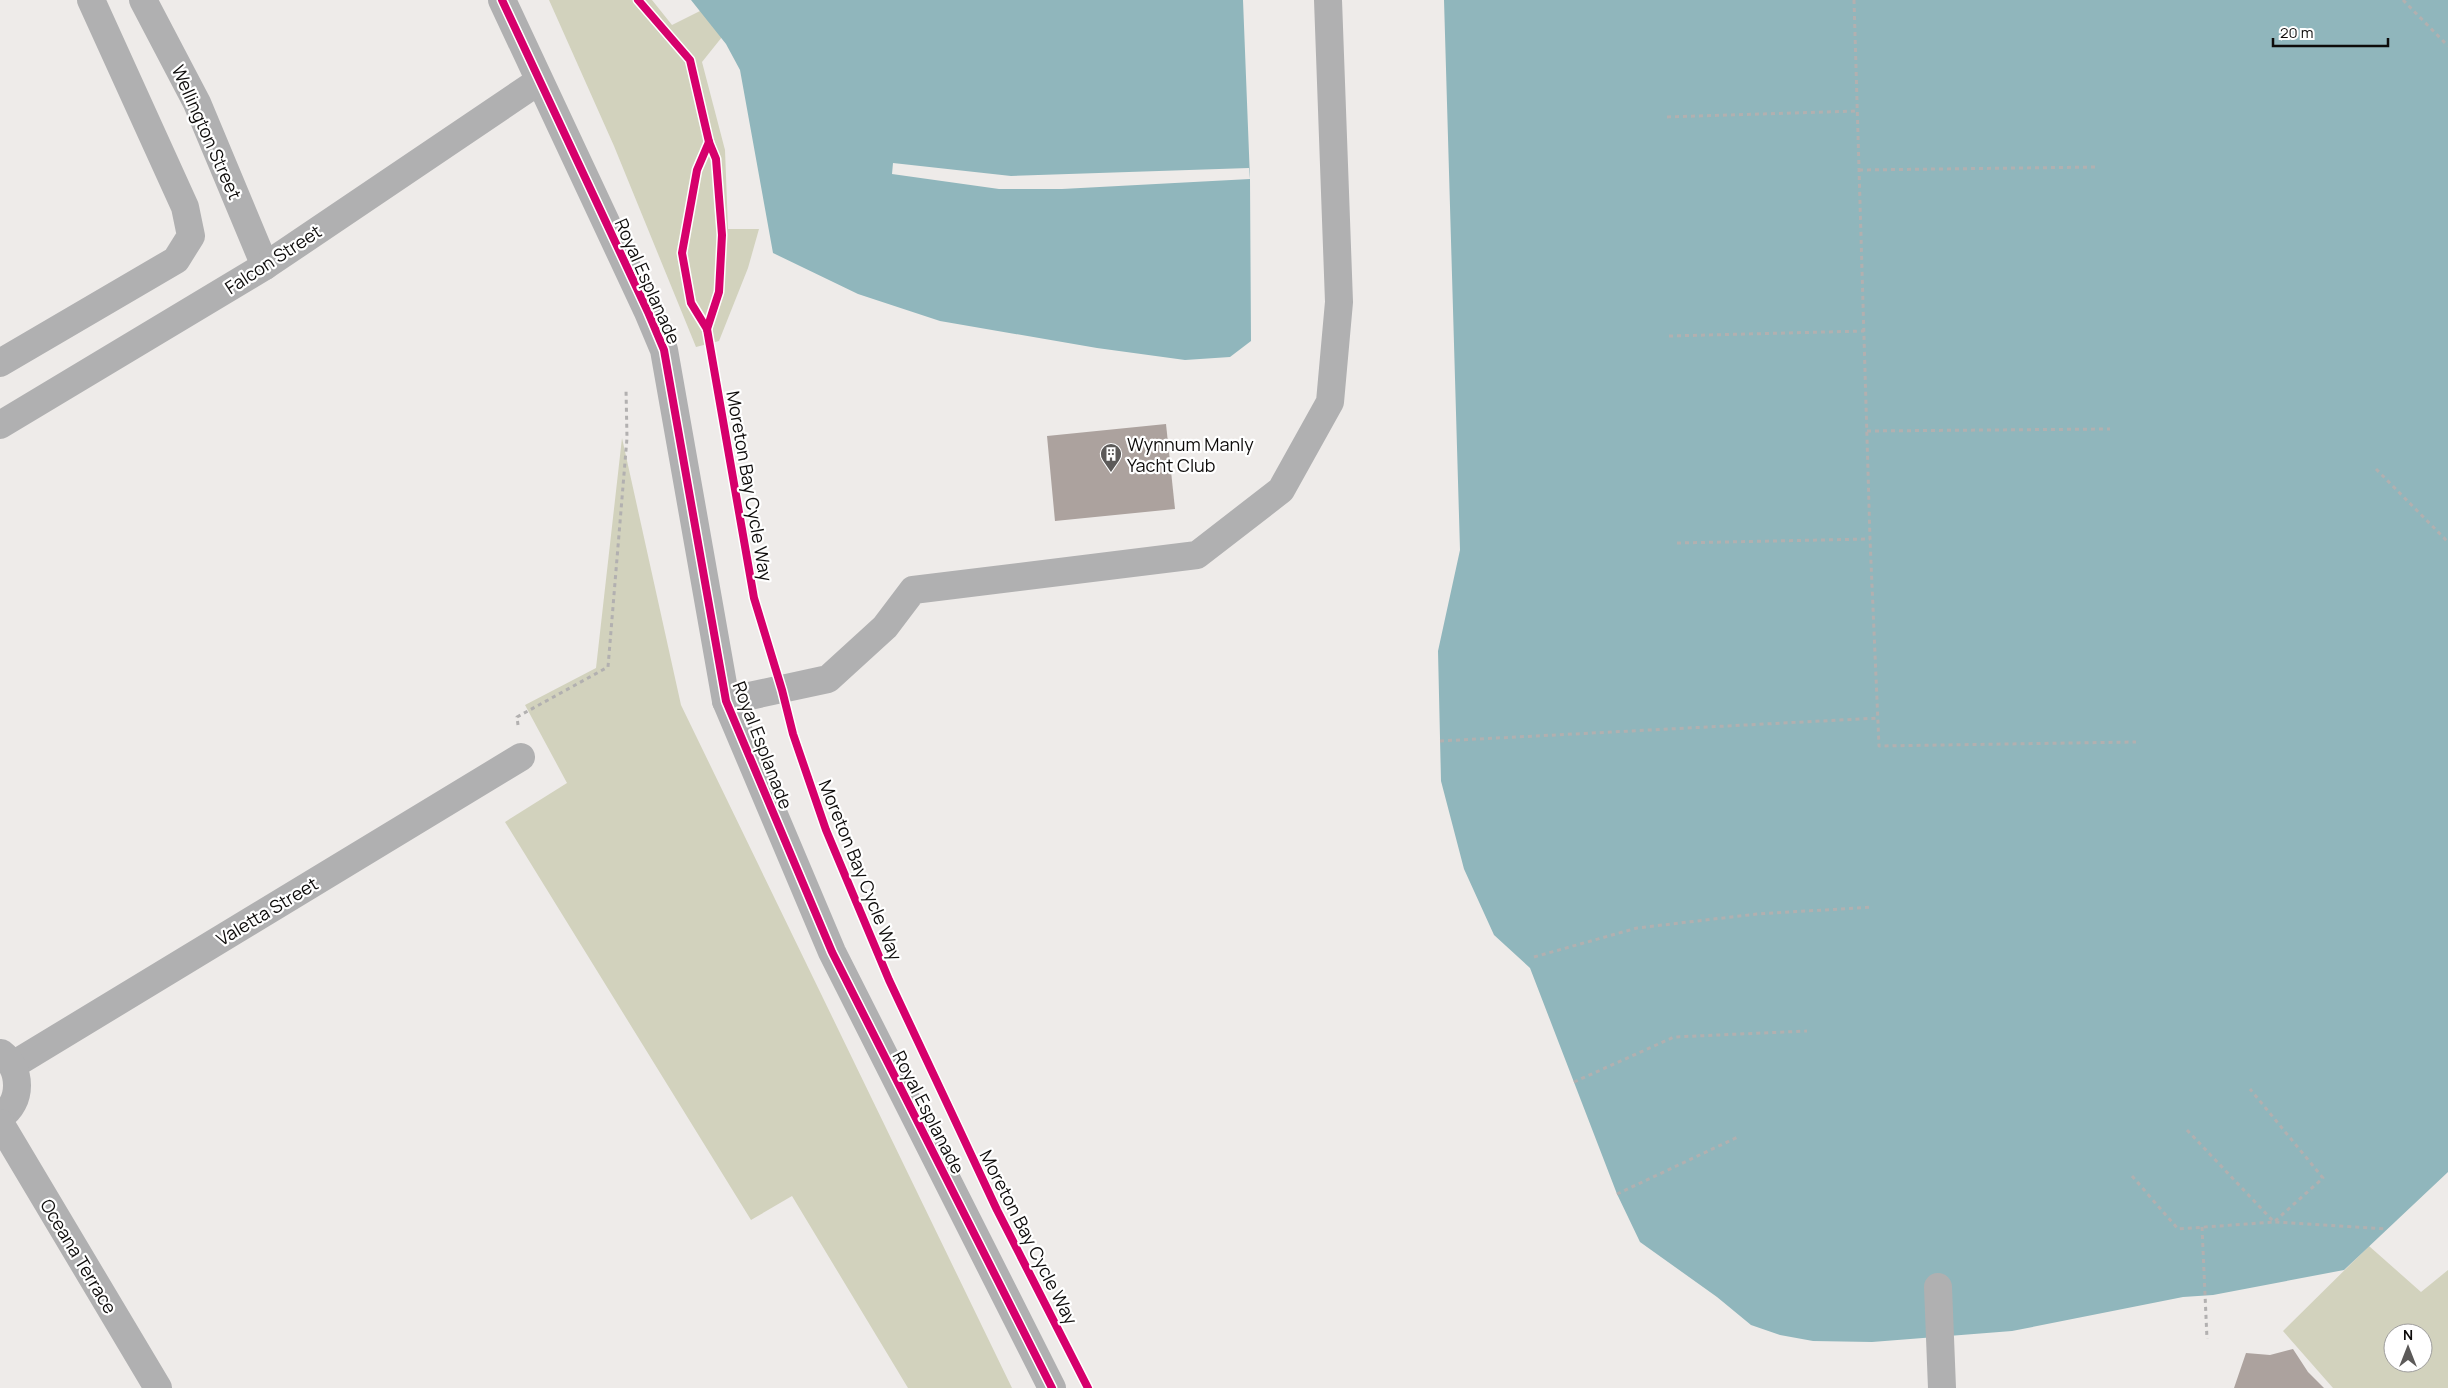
<svg xmlns="http://www.w3.org/2000/svg" width="2448" height="1388" font-family="Manrope,sans-serif">
	<style>
		.green { fill: #d2d2bd; fill-rule: evenodd }
		.water { fill: #90b6bc }
		.pier { fill: #eeebe9 }
		.building { fill: #aca29e }
		.lines { fill: none; stroke-linecap: round; stroke-linejoin: round }
		.path { stroke: #b2b0b0; stroke-width: 3; stroke-dasharray: 4 4; stroke-linecap: butt }
		.minor { stroke: #b0b0b1; stroke-width: 28 }
		.cycleway-casing { stroke: #fff; stroke-width: 11 }
		.cycleway { stroke: #d6006c; stroke-width: 8 }
		.labels { text-anchor: middle; dominant-baseline: central; stroke-width: 4.5; stroke-linejoin: round; paint-order: stroke }
		.street-label { font-size: 18px; fill: #0e0c0b; stroke: #fff }
		.poi-label { font-size: 18px; fill: #0e0c0b; stroke: #fff; text-anchor: start }
	</style>
	<rect width="100%" height="100%" fill="#eeebe9"/>
	<!-- green -->
	<g class="green">
		<path d="M549,0h103l20,25 34,-17 20,24 -24,30 23,88 3,79h31l-11,39 -29,73 -23,6 -82,-201z"/>
		<path d="M622,438l59,267 331,683h-104l-116,-192 -41,24 -246,-398 62,-39 -42,-78 71,-37z"/>
		<path d="M2369,1246l52,46 27,-22v118h-115l-50,-57zM2393,1333h30v30h-30z"/>
	</g>
	<!-- water -->
	<g class="water">
		<path d="M691,0h552l7,179 1,162 -21,16 -45,3 -88,-12 -157,-27 -82,-27 -85,-41 -33,-183 -14,-26z"/>
		<path d="M1444,0h1004v1172l-104,98 -131,25 -30,2 -171,34 -140,11 -59,-1 -33,-6 -29,-10 -34,-28 -77,-55 -23,-48 -87,-226 -36,-33 -30,-66 -23,-88 -3,-130 22,-101z"/>
	</g>
	<!-- pier -->
	<path class="pier" d="M893,163l118,13 238,-8 1,11 -188,10h-63l-107,-15z"/>
	<!-- building -->
	<g class="building">
		<path d="M1166,424l9,85 -120,12 -8,-85z"/>
		<path d="M2293,1349l15,23 16,16h-90l12,-35 24,2z"/>
	</g>
	<g class="lines">
		<!-- path -->
		<g class="path">
			<path d="M1854,0l16,539 9,207 257,-4"/>
			<path d="M2403,0l45,46"/>
			<path d="M1667,117l190,-6"/>
			<path d="M1859,170l239,-3"/>
			<path d="M1669,336l195,-5"/>
			<path d="M1867,431l243,-2"/>
			<path d="M2376,469l72,73"/>
			<path d="M1677,543l193,-4"/>
			<path d="M518,725l-1,-8 91,-50 19,-229 -1,-49"/>
			<path d="M1440,741l439,-23"/>
			<path d="M1534,957l103,-29 120,-14 116,-7"/>
			<path d="M1574,1082l100,-45 133,-6"/>
			<path d="M2187,1130l87,92 113,7"/>
			<path d="M2132,1176l46,53 96,-7 49,-44 -73,-89"/>
			<path d="M1617,1194l123,-58"/>
			<path d="M2202,1227l5,112"/>
		</g>
		<!-- minor -->
		<g class="minor">
			<path d="M143,0l54,103 68,163"/>
			<path d="M502,0l146,312 16,38 62,351 106,251 220,436"/>
			<path d="M0,363l176,-103 15,-24 -6,-29 -94,-207"/>
			<path d="M0,425l265,-159 274,-185"/>
			<path d="M726,701l102,-22 57,-52 28,-37 284,-35 84,-65 49,-88 9,-100 -11,-302"/>
			<path d="M13,1065l508,-308"/>
			<path d="M0,1117c23,-15 22,-48 1,-64"/>
			<path d="M0,1123l158,265"/>
			<path d="M1938,1287l4,101"/>
		</g>
		<!-- cycleway casing -->
		<g class="cycleway-casing">
			<g id="cycleway">
				<path d="M502,0l146,312 16,38 62,351 106,251 220,436"/>
				<path d="M638,0l52,60 19,82 7,17 6,76 -3,57 -12,37"/>
				<path d="M709,142l-12,28 -15,83 9,50 16,26 47,269 28,92 11,44 33,96 63,150 64,136 44,94 91,178"/>
			</g>
		</g>
		<!-- cycleway -->
		<use href="#cycleway" class="cycleway"/>
	</g>
	<!-- icons -->
	<defs>
		<g id="building-pin" transform="scale(1.125)"><path d="M0 17L-7.5 6A9.5 9.5 0 1 1 7.5 6Z" fill="#5c5a59" stroke="#fff"/><path d="M-4-6H4V6H1V3H-1V6H-4ZM-2.5-4.3h1.7v1.8h-1.7ZM.8-4.3h1.7v1.8H.8ZM-2.5-1h1.7V.8h-1.7ZM.8-1h1.7V.8H.8Z" fill="#fff"/></g>
	</defs>
	<g fill-rule="evenodd">
		<use href="#building-pin" x="1111" y="454"/>
	</g>
	<g class="labels">
		<!-- street labels -->
		<g class="street-label">
			<text transform="translate(207 132) rotate(66)">Wellington Street</text>
			<text transform="translate(273 259) rotate(-33)">Falcon Street</text>
			<text transform="translate(648 281) rotate(66)">Royal Esplanade</text>
			<text transform="translate(750 486) rotate(80)">Moreton Bay Cycle Way</text>
			<text transform="translate(763 745) rotate(69)">Royal Esplanade</text>
			<text transform="translate(861 870) rotate(68)">Moreton Bay Cycle Way</text>
			<text transform="translate(267 911) rotate(-31)">Valetta Street</text>
			<text transform="translate(929 1112) rotate(63)">Royal Esplanade</text>
			<text transform="translate(1029 1237) rotate(63)">Moreton Bay Cycle Way</text>
			<text transform="translate(79 1256) rotate(59)">Oceana Terrace</text>
		</g>
		<!-- poi labels -->
		<g class="poi-label">
			<text x="1127" y="444">Wynnum Manly<tspan x="1127" dy="21">Yacht Club</tspan></text>
		</g>
	</g>
	<!-- north arrow -->
	<g transform="translate(2408 1348)"><circle r="24" fill="#ffffff" stroke="#9f9e9d"/>
	<path d="M0-4L9 19L0 12L-9 19Z" fill="#5c5a59"/>
	<text y="-8" font-size="14" font-weight="bold" text-anchor="middle" fill="#0e0c0b">N</text>
	</g>
	<!-- scale -->
	<path d="M2273 38v8h115v-8" fill="none" stroke="#0e0c0b" stroke-width="2.5"/>
	<text x="2280" y="38" font-size="15" fill="#0e0c0b" stroke="#ffffff" stroke-width="4" paint-order="stroke">20 m</text>
</svg>
